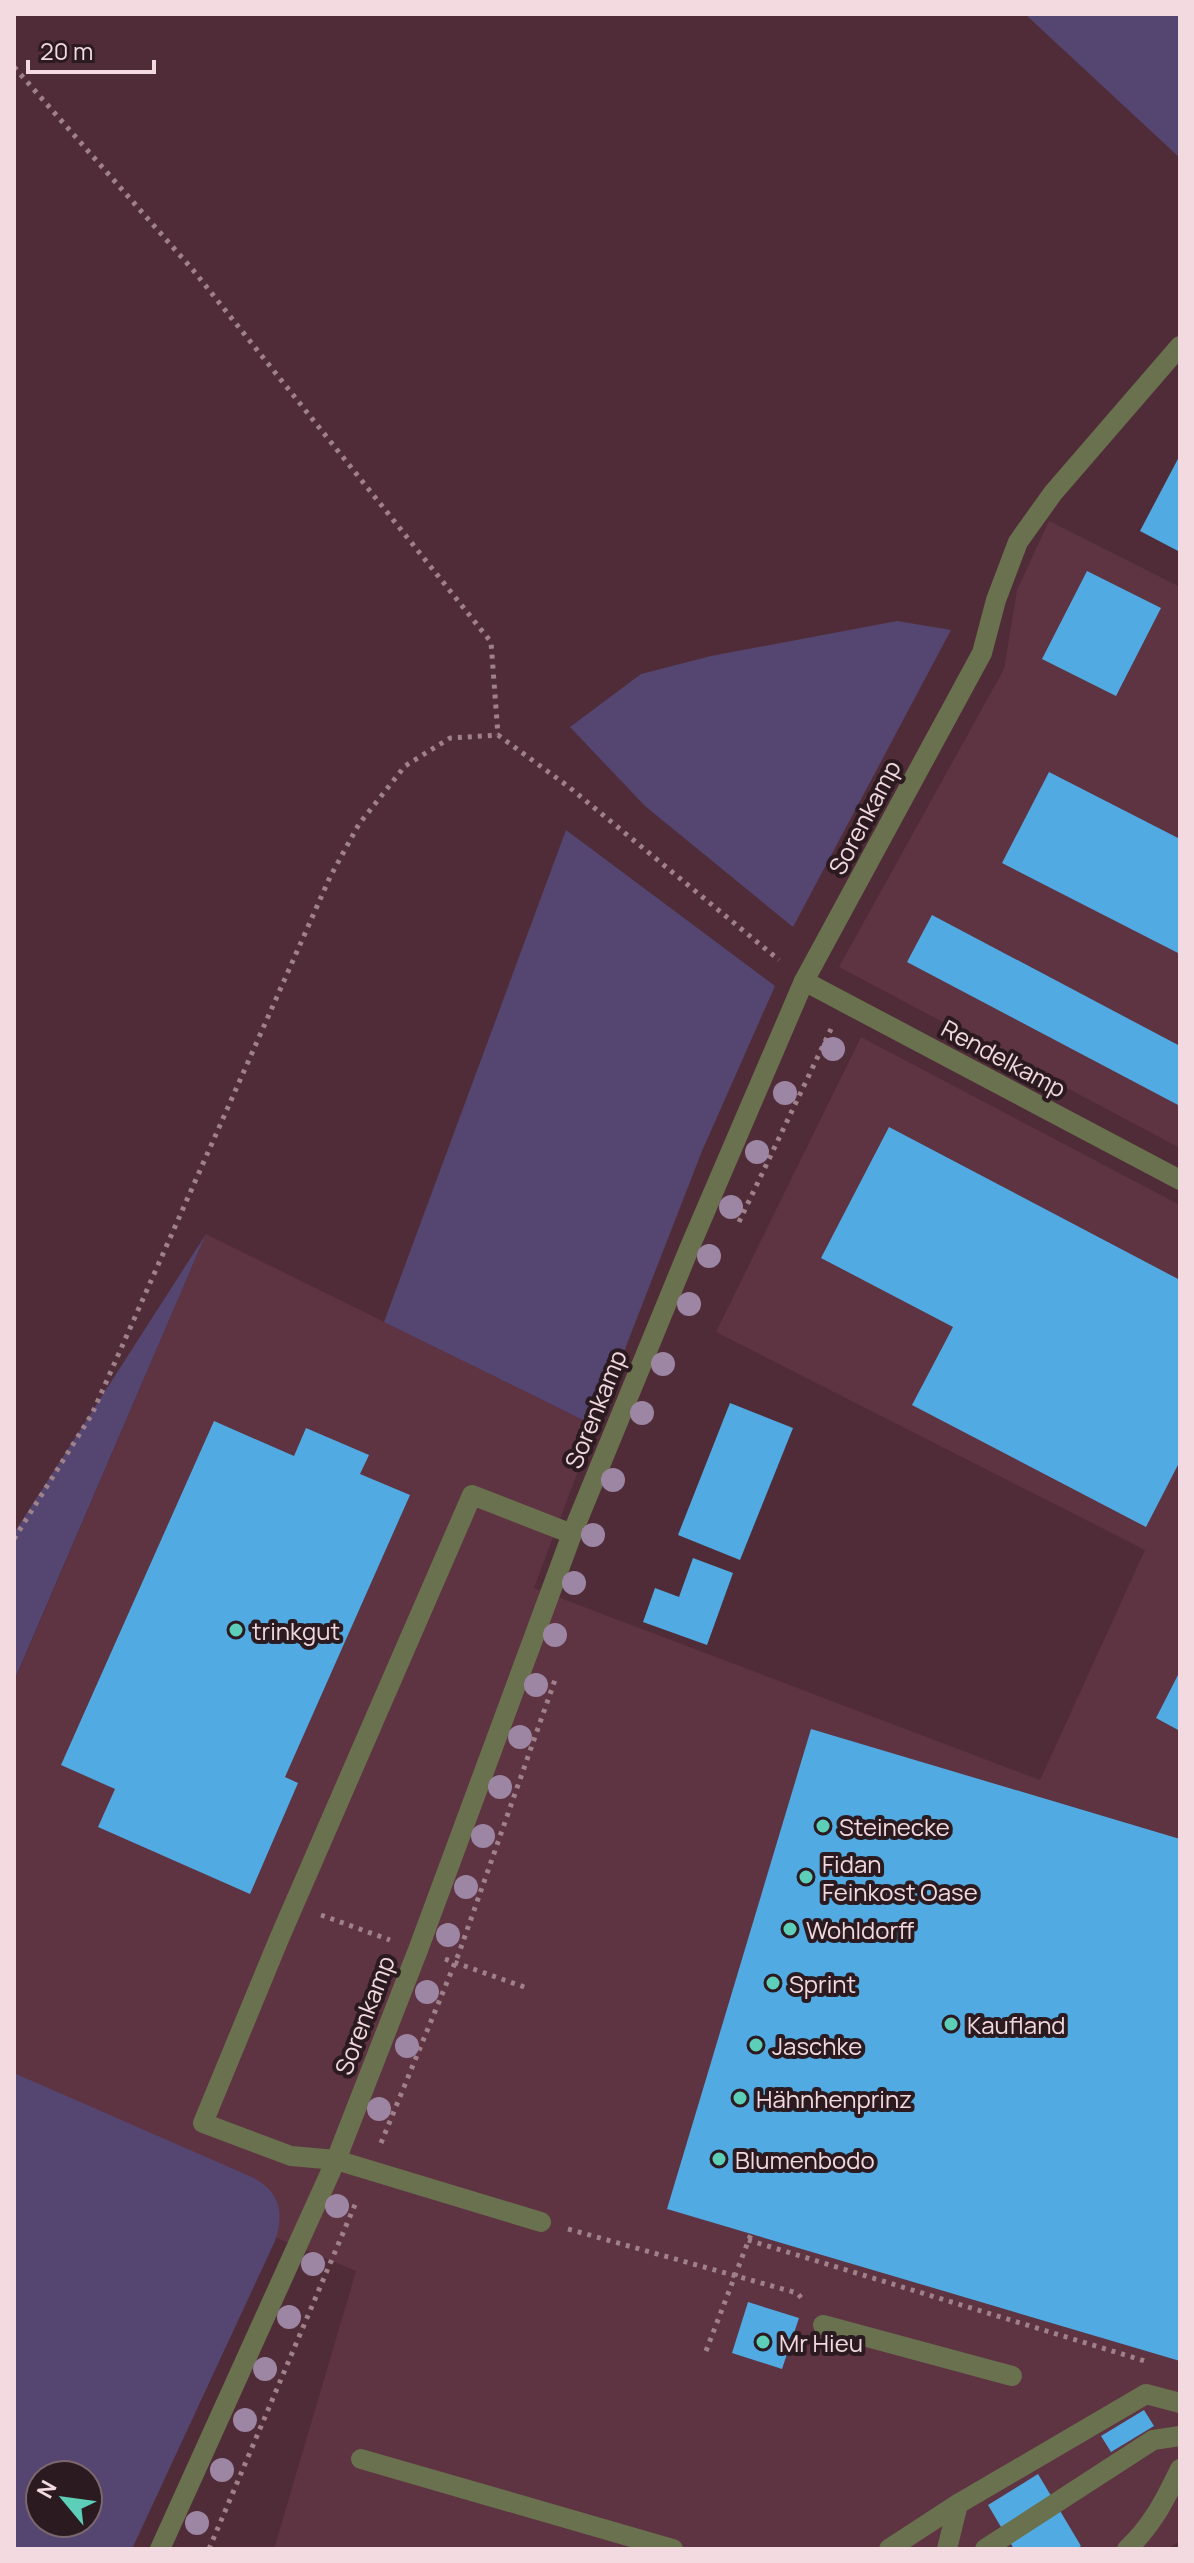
<svg xmlns="http://www.w3.org/2000/svg" width="1194" height="2563" font-family="Manrope,sans-serif">
	<style>
		.built { fill: #5e3342 }
		.green { fill: #544670; fill-rule: evenodd }
		.building { fill: #51abe2 }
		.lines { fill: none; stroke-linecap: round; stroke-linejoin: round }
		.path { stroke: #9f818a; stroke-width: 5; stroke-dasharray: 4 6; stroke-linecap: butt }
		.service { stroke: #69714e; stroke-width: 20 }
		.minor { stroke: #69714e; stroke-width: 20 }
		.tree { fill: #9d86a3 }
		.poi-dot { fill: #5dceb8; stroke: #2b1b20; stroke-width: 3 }
		.labels { text-anchor: middle; dominant-baseline: central; stroke-width: 8; stroke-linejoin: round; paint-order: stroke }
		.street-label { font-size: 24px; fill: #f2dae0; stroke: #2b1b20 }
		.poi-label { font-size: 24px; fill: #f2dae0; stroke: #2b1b20; text-anchor: start }
	</style>
	<rect width="100%" height="100%" fill="#502c38"/>
	<!-- built -->
	<g class="built">
		<path d="M1049,521l131,66v561l-341,-181 165,-298 13,-79z"/>
		<path d="M861,1037l319,168v1336l-13,8h-893l82,-278 -342,-143v-446l192,-448 389,192 -61,162 506,192 105,-230 -429,-218z"/>
	</g>
	<!-- green -->
	<g class="green">
		<path d="M1025,14h155v144z"/>
		<path d="M897,621l54,9 -158,297 -148,-121 -75,-79 71,-53 70,-18z"/>
		<path d="M566,830l209,156 -73,165 -107,275 -211,-104z"/>
		<path d="M206,1234l-192,447v-148z"/>
		<path d="M14,2073l240,105c27,15 30,36 21,63l-143,308h-118zM88,2475v48h-48v-48z"/>
	</g>
	<!-- building -->
	<g class="building">
		<path d="M1180,455v97l-40,-21z"/>
		<path d="M1087,571l74,37 -45,88 -74,-37z"/>
		<path d="M1049,772l131,67v115l-178,-91z"/>
		<path d="M932,915l248,131v60l-273,-144z"/>
		<path d="M889,1127l291,153v181l-34,66 -234,-122 41,-78 -132,-69z"/>
		<path d="M730,1403l63,25 -53,132 -62,-25z"/>
		<path d="M214,1421l80,35 12,-28 63,27 -9,19 50,21 -125,282 13,6 -48,111 -152,-67 17,-38 -54,-24z"/>
		<path d="M693,1558l40,15 -26,72 -64,-23 12,-34 24,9z"/>
		<path d="M1180,1671v60l-24,-13z"/>
		<path d="M811,1729l369,110v522l-513,-152z"/>
		<path d="M748,2302l51,16 -17,51 -50,-16z"/>
		<path d="M1144,2410l10,16 -43,26 -10,-16z"/>
		<path d="M1038,2474l43,72 -5,3h-62l-26,-44z"/>
	</g>
	<g class="lines">
		<!-- path -->
		<g class="path">
			<path d="M14,67l179,203 298,372 7,93"/>
			<path d="M739,1222l92,-193"/>
			<path d="M14,1539l78,-125 238,-537 29,-53 46,-58 45,-28 48,-3 71,52 210,173"/>
			<path d="M321,1915l69,25"/>
			<path d="M445,1959l82,29"/>
			<path d="M381,2143l78,-190 97,-276"/>
			<path d="M568,2229l229,64 8,9"/>
			<path d="M748,2240l397,121"/>
			<path d="M706,2351l45,-117"/>
			<path d="M209,2549l148,-349"/>
		</g>
		<!-- service -->
		<g class="service">
			<path d="M541,2222l-205,-62 -45,-4 -88,-33 76,-184 193,-444 100,39"/>
			<path d="M823,2325l189,51"/>
			<path d="M361,2459l312,90"/>
			<path d="M889,2549l69,-45 188,-110 34,9"/>
			<path d="M947,2549l11,-45"/>
			<path d="M985,2549l168,-109 27,-4"/>
			<path d="M1127,2549c25,-23 38,-49 53,-80"/>
		</g>
		<!-- minor -->
		<g class="minor">
			<path d="M804,981l376,199"/>
			<path d="M160,2549l176,-389 82,-210 154,-416 117,-285 115,-268 178,-328 14,-53 22,-58 35,-49 127,-147"/>
		</g>
	</g>
	<!-- trees -->
	<g class="tree">
		<circle cx="833" cy="1049" r="12"/>
		<circle cx="785" cy="1093" r="12"/>
		<circle cx="757" cy="1152" r="12"/>
		<circle cx="731" cy="1207" r="12"/>
		<circle cx="709" cy="1256" r="12"/>
		<circle cx="689" cy="1304" r="12"/>
		<circle cx="663" cy="1364" r="12"/>
		<circle cx="642" cy="1413" r="12"/>
		<circle cx="613" cy="1480" r="12"/>
		<circle cx="593" cy="1535" r="12"/>
		<circle cx="574" cy="1583" r="12"/>
		<circle cx="555" cy="1635" r="12"/>
		<circle cx="536" cy="1685" r="12"/>
		<circle cx="520" cy="1737" r="12"/>
		<circle cx="500" cy="1787" r="12"/>
		<circle cx="483" cy="1836" r="12"/>
		<circle cx="466" cy="1887" r="12"/>
		<circle cx="448" cy="1935" r="12"/>
		<circle cx="427" cy="1992" r="12"/>
		<circle cx="407" cy="2046" r="12"/>
		<circle cx="379" cy="2109" r="12"/>
		<circle cx="337" cy="2206" r="12"/>
		<circle cx="313" cy="2264" r="12"/>
		<circle cx="289" cy="2317" r="12"/>
		<circle cx="265" cy="2369" r="12"/>
		<circle cx="245" cy="2420" r="12"/>
		<circle cx="222" cy="2470" r="12"/>
		<circle cx="197" cy="2523" r="12"/>
	</g>
	<!-- markers -->
	<g class="poi-dot">
		<circle cx="236" cy="1630" r="8"/>
		<circle cx="823" cy="1826" r="8"/>
		<circle cx="806" cy="1877" r="8"/>
		<circle cx="790" cy="1929" r="8"/>
		<circle cx="773" cy="1983" r="8"/>
		<circle cx="951" cy="2024" r="8"/>
		<circle cx="756" cy="2045" r="8"/>
		<circle cx="740" cy="2098" r="8"/>
		<circle cx="719" cy="2159" r="8"/>
		<circle cx="763" cy="2342" r="8"/>
	</g>
	<g class="labels">
		<!-- street labels -->
		<g class="street-label">
			<text transform="translate(864 817) rotate(-62)">Sorenkamp</text>
			<text transform="translate(1004 1058) rotate(28)">Rendelkamp</text>
			<text transform="translate(595 1409) rotate(-68)">Sorenkamp</text>
			<text transform="translate(364 2015) rotate(-69)">Sorenkamp</text>
		</g>
		<!-- poi labels -->
		<g class="poi-label">
			<text x="252" y="1630">trinkgut</text>
			<text x="839" y="1826">Steinecke</text>
			<text x="822" y="1863">Fidan<tspan x="822" dy="28">Feinkost Oase</tspan></text>
			<text x="806" y="1929">Wohldorff</text>
			<text x="789" y="1983">Sprint</text>
			<text x="967" y="2024">Kaufland</text>
			<text x="772" y="2045">Jaschke</text>
			<text x="756" y="2098">Hähnhenprinz</text>
			<text x="735" y="2159">Blumenbodo</text>
			<text x="779" y="2342">Mr Hieu</text>
		</g>
	</g>
	<!-- border -->
	<rect width="1194" height="2563" fill="none" stroke="#f2dae0" stroke-width="32"/>
	<!-- north arrow -->
	<g transform="translate(64 2499) rotate(299)"><circle r="38" fill="#2b1b20" stroke="#7b676d" stroke-width="2"/>
	<path d="M0-6L14 30L0 20L-14 30Z" fill="#5dceb8"/>
	<text y="-12" font-size="22" font-weight="bold" text-anchor="middle" fill="#f2dae0">N</text>
	</g>
	<!-- scale -->
	<path d="M28 60v12h126v-12" fill="none" stroke="#f2dae0" stroke-width="4"/>
	<text x="40" y="60" font-size="24" fill="#f2dae0" stroke="#2b1b20" stroke-width="6" paint-order="stroke">20 m</text>
</svg>
